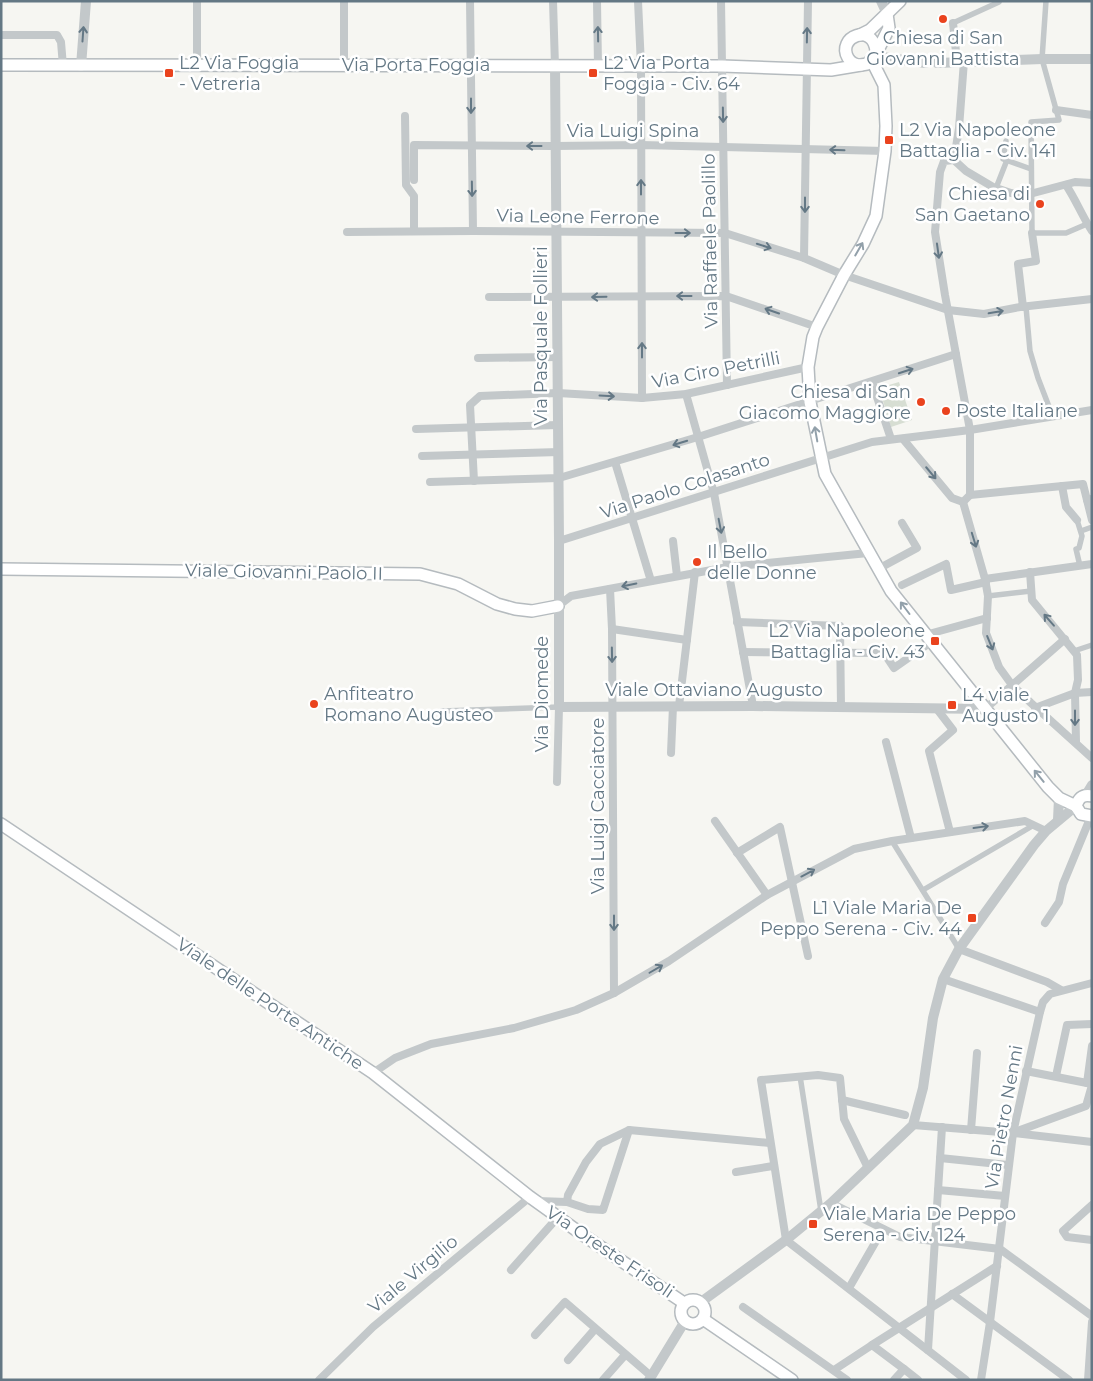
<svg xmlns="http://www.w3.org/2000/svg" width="1093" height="1381" font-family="Montserrat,sans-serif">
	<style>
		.green { fill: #d7ded3 }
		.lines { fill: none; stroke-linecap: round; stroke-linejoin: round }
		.secondary-casing { stroke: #b5bbbf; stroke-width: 14 }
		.pedestrian { stroke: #c3c8ca; stroke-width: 5.5 }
		.minor { stroke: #c3c8ca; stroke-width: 8 }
		.tertiary { stroke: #c3c8ca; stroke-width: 10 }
		.secondary { stroke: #fff; stroke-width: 11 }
		.oneway { stroke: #647885 }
		.oneway2 { stroke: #92a0aa }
		.poi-dot { fill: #ea431e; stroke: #fff; stroke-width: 2 }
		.labels { text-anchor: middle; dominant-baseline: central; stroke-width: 5; stroke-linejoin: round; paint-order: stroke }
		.poi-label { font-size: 18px; fill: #647885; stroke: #fff; text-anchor: start }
		.street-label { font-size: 18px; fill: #647885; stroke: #fff }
	</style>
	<rect width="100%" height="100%" fill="#f6f6f2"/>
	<!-- green -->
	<path class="green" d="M899,382l13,38 -21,7 -12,-39z"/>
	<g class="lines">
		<!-- secondary casing -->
		<g class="secondary-casing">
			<g id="secondary">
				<path d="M860,35l10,-5 30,-29"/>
				<path d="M872,61l12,24 2,41 -1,25 -9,65 -13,28 -19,31 -27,52 -4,10 -5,30 2,35 15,72 66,117 157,196 11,11 17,8"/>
				<path d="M1,65l721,1 109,4 36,-6 8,-8 14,-28 -2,-14"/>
				<path d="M861,65c-5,0 -10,-2 -13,-7 -12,-21 25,-36 28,-7"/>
				<path d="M1,569l419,5 38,10 39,20 18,5 17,2 26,-5"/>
				<path d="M1076,806c3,-9 7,-12 16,-10"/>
				<path d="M1076,806l5,8 11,2"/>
				<path d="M1,824l372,249 157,124 53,38 101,68"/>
				<circle cx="693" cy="1312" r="12"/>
				<path d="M703,1319l89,61"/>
			</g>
		</g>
		<!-- pedestrian -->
		<g class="pedestrian">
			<path d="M1046,1l-4,58 17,61 -28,2 1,111h34l21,-9"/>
			<path d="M953,23l46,-21"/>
			<path d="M1006,141l-3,18 28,10"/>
			<path d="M996,188l11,-28"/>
			<path d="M1026,307l4,44 8,27 15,39"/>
			<path d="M1077,520l5,16 -3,12 -3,1 4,17"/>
			<path d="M1081,531l11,-4"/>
			<path d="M988,596l43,-5"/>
			<path d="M1074,651l18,-6"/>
			<path d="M442,711l117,-4"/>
			<path d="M892,841l67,108"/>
			<path d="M923,890l111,-65"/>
			<path d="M800,1076l21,135"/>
		</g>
		<!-- minor -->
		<g class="minor">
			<path d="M197,1v65"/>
			<path d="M344,1v64"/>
			<path d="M470,1l3,230"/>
			<path d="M553,1l2,65"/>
			<path d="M597,1l1,65"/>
			<path d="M638,1l3,65 1,332"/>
			<path d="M721,1l6,384"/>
			<path d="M808,1l-4,257 40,17 104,35 36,4 36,-7 72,-8"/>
			<path d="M953,23l4,39"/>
			<path d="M1,35h56l4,7 2,24"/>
			<path d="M1056,110l36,5"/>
			<path d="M405,116l1,69 8,11v35"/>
			<path d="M954,160l-10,1 -4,11 -5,60 10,63 25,135v65l-7,7"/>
			<path d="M954,160l12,11 27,16 18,6 15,2 49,-13 17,1"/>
			<path d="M954,160l5,-32 5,-67"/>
			<path d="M414,180v-35l141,1 86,-1 244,6"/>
			<path d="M1066,185c10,15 16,31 26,46"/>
			<path d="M347,232l126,-1 252,2 79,25"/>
			<path d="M489,297l237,-1 91,31"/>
			<path d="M1023,307l-5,-43 18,-3 -4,-28"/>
			<path d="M478,358l80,-1"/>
			<path d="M872,382l19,57"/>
			<path d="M686,394l28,99 39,213"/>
			<path d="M416,429l142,-4"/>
			<path d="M903,439l49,59 11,4"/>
			<path d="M422,456l137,-4"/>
			<path d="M615,462l36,119"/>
			<path d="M474,481l-4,-76 10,-9 78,-3 84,5 44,-4 122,-27"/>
			<path d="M430,482l129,-4 139,-41 258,-83"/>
			<path d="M1062,486l4,21 11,13"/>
			<path d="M970,495l113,-11 4,16 5,-1"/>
			<path d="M1087,500l5,20"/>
			<path d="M963,502l22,77 3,17 -2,37 13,34 13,18 19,18 61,55"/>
			<path d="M559,541l313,-99 98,-12 122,-20"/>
			<path d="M673,541l4,35"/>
			<path d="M878,569l39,-21 -15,-25"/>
			<path d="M1030,572l2,28 45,55 1,25 -3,13 1,49"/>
			<path d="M985,579l107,-15"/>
			<path d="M902,585l44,-21 5,26 35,-8"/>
			<path d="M610,589l2,40 2,364"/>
			<path d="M558,606l13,-10 157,-29 140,-14"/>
			<path d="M737,622l103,4 1,81"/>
			<path d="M612,629l75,11"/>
			<path d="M925,635l62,-17"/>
			<path d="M743,652l141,1 10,15 37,-26"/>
			<path d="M679,706l16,-134"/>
			<path d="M1035,708l40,-15 17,-1"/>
			<path d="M937,709l16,21 -24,21 21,81"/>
			<path d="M985,709l80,-70"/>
			<path d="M886,742l25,96"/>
			<path d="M671,753l2,-47"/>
			<path d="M557,782l2,-75"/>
			<path d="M715,821l52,74"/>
			<path d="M737,853l43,-26 28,129"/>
			<path d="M1045,923l14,-21 4,-18 28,-68"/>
			<path d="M959,949l88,33 14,8"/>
			<path d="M943,979l97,33"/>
			<path d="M1026,1071l66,13"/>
			<path d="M373,1073l22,-15 36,-14 83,-16 62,-18 38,-17 55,-32 98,-66 87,-46 38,-8 133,-20 21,10"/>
			<path d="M1056,1076l11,-51 25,-1"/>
			<path d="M1087,1083l5,-37"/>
			<path d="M842,1100l63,15"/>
			<path d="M913,1125l100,8 79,9"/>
			<path d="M971,1130l6,-77"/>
			<path d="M1015,1132l71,-26 6,-21"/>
			<path d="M940,1158l68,7"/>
			<path d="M868,1168l-24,-49 -4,-41 -22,-3 -57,5 25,160 180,140"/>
			<path d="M736,1172l37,-6"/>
			<path d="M938,1190l67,6"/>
			<path d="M537,1201l30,1 1,-7 18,-33 14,-18 29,-14 141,13"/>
			<path d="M567,1202l21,7 15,1 26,-80"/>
			<path d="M831,1203l69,34 100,12 92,67"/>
			<path d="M1092,1205l-29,26 4,6 25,3"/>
			<path d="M511,1270l47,-53"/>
			<path d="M849,1288l34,-59"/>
			<path d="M952,1294l117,86"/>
			<path d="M743,1307l104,73"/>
			<path d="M535,1335l30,-33 86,74"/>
			<path d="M928,1350l14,-223"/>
			<path d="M568,1360l27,-31"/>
			<path d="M904,1369l14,11"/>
			<path d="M834,1370l38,-25"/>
			<path d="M319,1380l54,-53 157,-130"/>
			<path d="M603,1380l22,-25"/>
			<path d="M894,1380l10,-11 -32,-24 125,-79"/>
			<path d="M981,1380l9,-58 23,-189 27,-121 3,-10 7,-8 42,-11"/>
			<path d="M1088,1380l4,-58"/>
		</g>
		<!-- tertiary -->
		<g class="tertiary">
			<path d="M881,1l6,13"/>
			<path d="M875,56l50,7"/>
			<path d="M937,63l105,-4h50"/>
			<path d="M81,66l5,-65"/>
			<path d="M555,66l4,475v166l194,-1 232,3"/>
			<path d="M1086,795l6,-10"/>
			<path d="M1058,820l1,-22"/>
			<path d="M701,1302l85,-62 45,-37 82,-78 10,-37 10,-70 10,-39 16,-30 75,-104 12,-14 30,-25"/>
			<path d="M649,1380l36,-59"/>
		</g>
		<!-- secondary -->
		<use href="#secondary" class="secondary"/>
	</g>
	<!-- one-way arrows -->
	<defs><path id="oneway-shaft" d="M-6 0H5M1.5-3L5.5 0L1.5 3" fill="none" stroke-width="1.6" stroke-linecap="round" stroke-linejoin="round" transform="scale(1.25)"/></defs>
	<g class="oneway">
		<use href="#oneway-shaft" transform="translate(83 34) rotate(-86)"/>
		<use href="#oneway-shaft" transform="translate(598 34) rotate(-91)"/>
		<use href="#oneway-shaft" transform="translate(807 35) rotate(-89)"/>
		<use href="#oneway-shaft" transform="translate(471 106) rotate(90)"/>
		<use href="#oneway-shaft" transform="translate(723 115) rotate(89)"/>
		<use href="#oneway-shaft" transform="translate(534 146) rotate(-180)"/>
		<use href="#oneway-shaft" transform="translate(837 150) rotate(-178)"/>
		<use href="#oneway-shaft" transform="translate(641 187) rotate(-90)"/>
		<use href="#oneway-shaft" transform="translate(472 189) rotate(89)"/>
		<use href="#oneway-shaft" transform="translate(805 205) rotate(90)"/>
		<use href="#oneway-shaft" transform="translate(683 233)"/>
		<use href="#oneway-shaft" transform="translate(764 246) rotate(18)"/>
		<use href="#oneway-shaft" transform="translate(938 251) rotate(82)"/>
		<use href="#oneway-shaft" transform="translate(684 296) rotate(180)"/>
		<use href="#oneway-shaft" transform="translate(599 297) rotate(179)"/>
		<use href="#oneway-shaft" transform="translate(772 311) rotate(-161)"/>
		<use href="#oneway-shaft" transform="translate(996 312) rotate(-10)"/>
		<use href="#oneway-shaft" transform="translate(642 350) rotate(-90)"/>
		<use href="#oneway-shaft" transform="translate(906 371) rotate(-18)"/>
		<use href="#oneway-shaft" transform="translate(607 396) rotate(3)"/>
		<use href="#oneway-shaft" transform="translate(680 443) rotate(163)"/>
		<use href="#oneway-shaft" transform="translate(931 473) rotate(50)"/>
		<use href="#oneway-shaft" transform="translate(720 526) rotate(79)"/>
		<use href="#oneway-shaft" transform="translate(974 540) rotate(73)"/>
		<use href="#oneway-shaft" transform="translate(629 585) rotate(168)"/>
		<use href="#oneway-shaft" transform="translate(1049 620) rotate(-131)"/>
		<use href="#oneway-shaft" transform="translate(990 643) rotate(68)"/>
		<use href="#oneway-shaft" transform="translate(612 655) rotate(89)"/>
		<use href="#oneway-shaft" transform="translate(1075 718) rotate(90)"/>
		<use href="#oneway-shaft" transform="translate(981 827) rotate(-8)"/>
		<use href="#oneway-shaft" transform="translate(808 873) rotate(-28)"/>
		<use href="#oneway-shaft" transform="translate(614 923) rotate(90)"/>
		<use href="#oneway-shaft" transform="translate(656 969) rotate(-30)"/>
	</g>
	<g class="oneway2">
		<use href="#oneway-shaft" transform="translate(859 249) rotate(-60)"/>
		<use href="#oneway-shaft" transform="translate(816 434) rotate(-100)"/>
		<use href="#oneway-shaft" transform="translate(905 608) rotate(-127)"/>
		<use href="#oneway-shaft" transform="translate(1039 776) rotate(-129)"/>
	</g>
	<!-- markers -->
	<g class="poi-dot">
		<circle cx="943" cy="19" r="5"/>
		<rect x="164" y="68" width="10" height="10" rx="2.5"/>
		<rect x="588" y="68" width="10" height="10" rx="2.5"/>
		<rect x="884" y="135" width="10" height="10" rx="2.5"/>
		<circle cx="1040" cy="204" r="5"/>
		<circle cx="921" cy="402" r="5"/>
		<circle cx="946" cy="411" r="5"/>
		<circle cx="697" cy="562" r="5"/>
		<rect x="930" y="636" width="10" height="10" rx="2.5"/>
		<circle cx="314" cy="704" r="5"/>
		<rect x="947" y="700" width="10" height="10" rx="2.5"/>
		<rect x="967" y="913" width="10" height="10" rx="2.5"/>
		<rect x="808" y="1219" width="10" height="10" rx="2.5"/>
	</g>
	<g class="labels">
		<!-- poi labels -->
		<g class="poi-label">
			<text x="943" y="38" text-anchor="middle">Chiesa di San<tspan x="943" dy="21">Giovanni Battista</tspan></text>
			<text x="179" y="63">L2 Via Foggia<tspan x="179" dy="21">- Vetreria</tspan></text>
			<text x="603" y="63">L2 Via Porta<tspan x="603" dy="21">Foggia - Civ. 64</tspan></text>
			<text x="899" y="130">L2 Via Napoleone<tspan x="899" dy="21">Battaglia - Civ. 141</tspan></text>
			<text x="1030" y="194" text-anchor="end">Chiesa di<tspan x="1030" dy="21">San Gaetano</tspan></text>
			<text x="911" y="392" text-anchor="end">Chiesa di San<tspan x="911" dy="21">Giacomo Maggiore</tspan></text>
			<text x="956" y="411">Poste Italiane</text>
			<text x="707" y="552">Il Bello<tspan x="707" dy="21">delle Donne</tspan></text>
			<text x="925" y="631" text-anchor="end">L2 Via Napoleone<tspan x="925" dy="21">Battaglia - Civ. 43</tspan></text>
			<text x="324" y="694">Anfiteatro<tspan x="324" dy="21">Romano Augusteo</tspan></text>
			<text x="962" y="695">L4 viale<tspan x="962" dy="21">Augusto 1</tspan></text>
			<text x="962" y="908" text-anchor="end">L1 Viale Maria De<tspan x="962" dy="21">Peppo Serena - Civ. 44</tspan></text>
			<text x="823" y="1214">Viale Maria De Peppo<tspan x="823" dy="21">Serena - Civ. 124</tspan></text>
		</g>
		<!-- street labels -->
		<g class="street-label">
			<text x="416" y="65">Via Porta Foggia</text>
			<text x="633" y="131">Via Luigi Spina</text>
			<text transform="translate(578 217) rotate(1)">Via Leone Ferrone</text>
			<text transform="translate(710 241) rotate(-91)">Via Raffaele Paolillo</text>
			<text transform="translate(541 336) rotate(-90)">Via Pasquale Follieri</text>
			<text transform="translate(716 370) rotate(-11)">Via Ciro Petrilli</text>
			<text transform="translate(685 486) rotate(-18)">Via Paolo Colasanto</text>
			<text transform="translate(284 572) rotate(1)">Viale Giovanni Paolo II</text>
			<text x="714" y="690">Viale Ottaviano Augusto</text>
			<text transform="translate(542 694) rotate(-90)">Via Diomede</text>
			<text transform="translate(598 806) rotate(-90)">Via Luigi Cacciatore</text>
			<text transform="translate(270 1004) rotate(34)">Viale delle Porte Antiche</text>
			<text transform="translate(1004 1117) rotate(-80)">Via Pietro Nenni</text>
			<text transform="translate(610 1252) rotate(34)">Via Oreste Frisoli</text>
			<text transform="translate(413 1274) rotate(-40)">Viale Virgilio</text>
		</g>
	</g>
	<!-- border -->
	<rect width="1093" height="1381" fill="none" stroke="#647885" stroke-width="5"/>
</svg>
